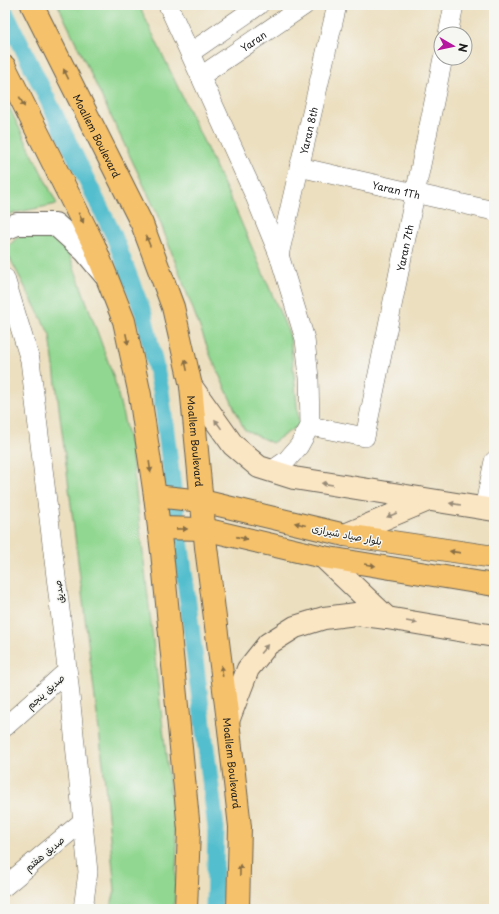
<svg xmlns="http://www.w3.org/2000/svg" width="499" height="914" font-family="'Playpen Sans','Playpen Sans Arabic',sans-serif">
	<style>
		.park { fill: #91d791; stroke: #567a56 }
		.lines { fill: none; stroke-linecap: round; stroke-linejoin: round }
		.canal { stroke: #52becd; stroke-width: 17 }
		.minor-casing { stroke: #656055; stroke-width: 20 }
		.tertiary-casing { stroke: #656055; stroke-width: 24 }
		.secondary-casing { stroke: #656055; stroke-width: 24 }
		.primary-casing { stroke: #656055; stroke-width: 24 }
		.minor { stroke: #fff; stroke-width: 19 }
		.tertiary { stroke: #fff; stroke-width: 22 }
		.secondary { stroke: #fbe6c4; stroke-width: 22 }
		.primary { stroke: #f5c16b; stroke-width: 22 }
		.oneway { fill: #886e44 }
		.oneway2 { fill: #978b78 }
		.labels { text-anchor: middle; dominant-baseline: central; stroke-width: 3; stroke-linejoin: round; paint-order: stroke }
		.street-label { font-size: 10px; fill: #1c1c1c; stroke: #f6f6f2 }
	</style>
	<rect width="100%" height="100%" fill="#f6f6f2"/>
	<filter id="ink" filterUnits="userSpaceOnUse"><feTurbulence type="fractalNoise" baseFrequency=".025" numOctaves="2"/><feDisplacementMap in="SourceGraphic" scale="8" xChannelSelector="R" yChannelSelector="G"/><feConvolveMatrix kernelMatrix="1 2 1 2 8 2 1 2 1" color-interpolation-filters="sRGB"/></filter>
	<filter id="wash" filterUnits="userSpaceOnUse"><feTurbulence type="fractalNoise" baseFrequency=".012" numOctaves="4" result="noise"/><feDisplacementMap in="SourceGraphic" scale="16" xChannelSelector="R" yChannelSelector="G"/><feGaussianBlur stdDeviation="0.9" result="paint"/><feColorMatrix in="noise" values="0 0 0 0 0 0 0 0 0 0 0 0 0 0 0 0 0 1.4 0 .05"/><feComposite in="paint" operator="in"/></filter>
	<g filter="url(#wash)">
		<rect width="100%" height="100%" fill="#ecdfbf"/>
		<!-- park -->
		<g class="park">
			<path d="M58,5h81l96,203 55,128 9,89 -27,18 -28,-14 -33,-72 -55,-146z"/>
			<path d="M5,99l52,105 -52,11z"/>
			<path d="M43,234l23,11 48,133 17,71 46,401 -3,59h-64l5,-18 -12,-128 -53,-428 -45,-86 13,-12z"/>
		</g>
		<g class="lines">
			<!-- canal -->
			<g class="canal">
				<path d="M5,12l109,224 30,79 17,76 12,97"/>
				<path d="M176,508l1,11"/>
				<path d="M180,539l36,289 -2,81"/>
			</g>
		</g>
	</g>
	<g filter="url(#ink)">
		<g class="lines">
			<!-- minor casing -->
			<g class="minor-casing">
				<g id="minor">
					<path id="s1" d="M168,5l86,189 25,61 26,84 4,39 1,48 55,11 78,-379"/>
					<path d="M448,34l6,-29"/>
					<path d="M190,53l69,-48"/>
					<path id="s2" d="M201,76l104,-71"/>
					<path id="s3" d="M299,167l195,44"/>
					<path id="s4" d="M279,255l58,-250"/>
					<path d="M5,278l25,82 39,325 19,187 -5,37"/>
					<path d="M271,471l16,-11 12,-14 11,-20"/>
					<path d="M484,509l10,-48"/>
					<path d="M5,727l62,-56"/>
					<path d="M5,886l78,-65"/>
				</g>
			</g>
			<!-- tertiary casing -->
			<g class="tertiary-casing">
				<path id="tertiary" d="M5,229l12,-5h38l30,27 19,23"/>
			</g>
			<!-- secondary casing -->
			<g class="secondary-casing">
				<g id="secondary">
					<path d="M191,386l42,59 26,22 35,11 200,32"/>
					<path d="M345,535l83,-35"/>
					<path d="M323,557l64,61"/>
					<path d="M228,721l20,-52 20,-25 27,-17 29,-9 32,-4 31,4 107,18"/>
				</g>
			</g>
			<!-- primary casing -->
			<g class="primary-casing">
				<g id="primary">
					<path id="s5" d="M32,5l110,219 31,83 18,79 15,161 22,174 12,106 -2,82"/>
					<path d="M5,67l89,178 30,76 16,74 15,101 7,56 27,278 -3,79"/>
					<path d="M155,496l47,5 143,34 149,22"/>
					<path d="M159,528l45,1 119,28 171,28"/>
				</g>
			</g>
			<!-- minor -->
			<use href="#minor" class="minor"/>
			<!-- tertiary -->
			<use href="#tertiary" class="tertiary"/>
			<!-- secondary -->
			<use href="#secondary" class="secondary"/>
			<!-- primary -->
			<use href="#primary" class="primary"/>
		</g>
		<!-- one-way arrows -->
		<defs><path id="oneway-solid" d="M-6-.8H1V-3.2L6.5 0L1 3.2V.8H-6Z"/></defs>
		<g class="oneway">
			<use href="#oneway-solid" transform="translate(66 74) rotate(-116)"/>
			<use href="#oneway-solid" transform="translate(22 102) rotate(64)"/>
			<use href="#oneway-solid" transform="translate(81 218) rotate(63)"/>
			<use href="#oneway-solid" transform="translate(148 241) rotate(-112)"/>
			<use href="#oneway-solid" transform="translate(127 339) rotate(78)"/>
			<use href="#oneway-solid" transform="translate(186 365) rotate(-102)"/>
			<use href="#oneway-solid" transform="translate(150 467) rotate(82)"/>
			<use href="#oneway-solid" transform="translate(300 524) rotate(-166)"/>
			<use href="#oneway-solid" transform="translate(182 529) rotate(1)"/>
			<use href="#oneway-solid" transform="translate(242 538) rotate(13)"/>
			<use href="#oneway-solid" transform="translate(455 552) rotate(-172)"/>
			<use href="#oneway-solid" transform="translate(370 565) rotate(9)"/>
			<use href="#oneway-solid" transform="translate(222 671) rotate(-97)"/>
			<use href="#oneway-solid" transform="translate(240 870) rotate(-89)"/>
		</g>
		<g class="oneway2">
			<use href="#oneway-solid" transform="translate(218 424) rotate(-126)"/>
			<use href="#oneway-solid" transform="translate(327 484) rotate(-171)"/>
			<use href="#oneway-solid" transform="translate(455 504) rotate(-171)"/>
			<use href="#oneway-solid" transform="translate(392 515) rotate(157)"/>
			<use href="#oneway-solid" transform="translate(412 622) rotate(10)"/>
			<use href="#oneway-solid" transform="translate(264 649) rotate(-50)"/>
		</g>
	</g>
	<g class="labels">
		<!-- street labels -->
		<g class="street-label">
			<text stroke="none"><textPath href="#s2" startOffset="63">Yaran</textPath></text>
			<text stroke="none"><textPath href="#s4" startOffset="128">Yaran 8th</textPath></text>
			<text stroke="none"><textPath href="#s5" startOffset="146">Moallem Boulevard</textPath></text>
			<text stroke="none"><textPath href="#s3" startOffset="100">Yaran 1Th</textPath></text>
			<text stroke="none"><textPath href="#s1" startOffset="698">Yaran 7th</textPath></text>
			<text stroke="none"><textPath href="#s5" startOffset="470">Moallem Boulevard</textPath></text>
			<text transform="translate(347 534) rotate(11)">بلوار صیاد شیرازی</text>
			<text transform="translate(58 592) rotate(-97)">صدیق</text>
			<text transform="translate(45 691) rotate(-42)">صدیق پنجم</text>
			<text stroke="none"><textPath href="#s5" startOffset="794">Moallem Boulevard</textPath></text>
			<text transform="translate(44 853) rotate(-40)">صدیق هفتم</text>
		</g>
	</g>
	<!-- margin -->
	<rect width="499" height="914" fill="none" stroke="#f6f6f2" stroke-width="20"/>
	<!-- north arrow -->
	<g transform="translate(453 46) rotate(99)"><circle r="19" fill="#f6f6f2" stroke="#9f9f9c"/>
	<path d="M0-3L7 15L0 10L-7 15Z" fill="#b5179e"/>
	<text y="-6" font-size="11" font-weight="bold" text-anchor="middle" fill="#1c1c1c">N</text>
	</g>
</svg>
